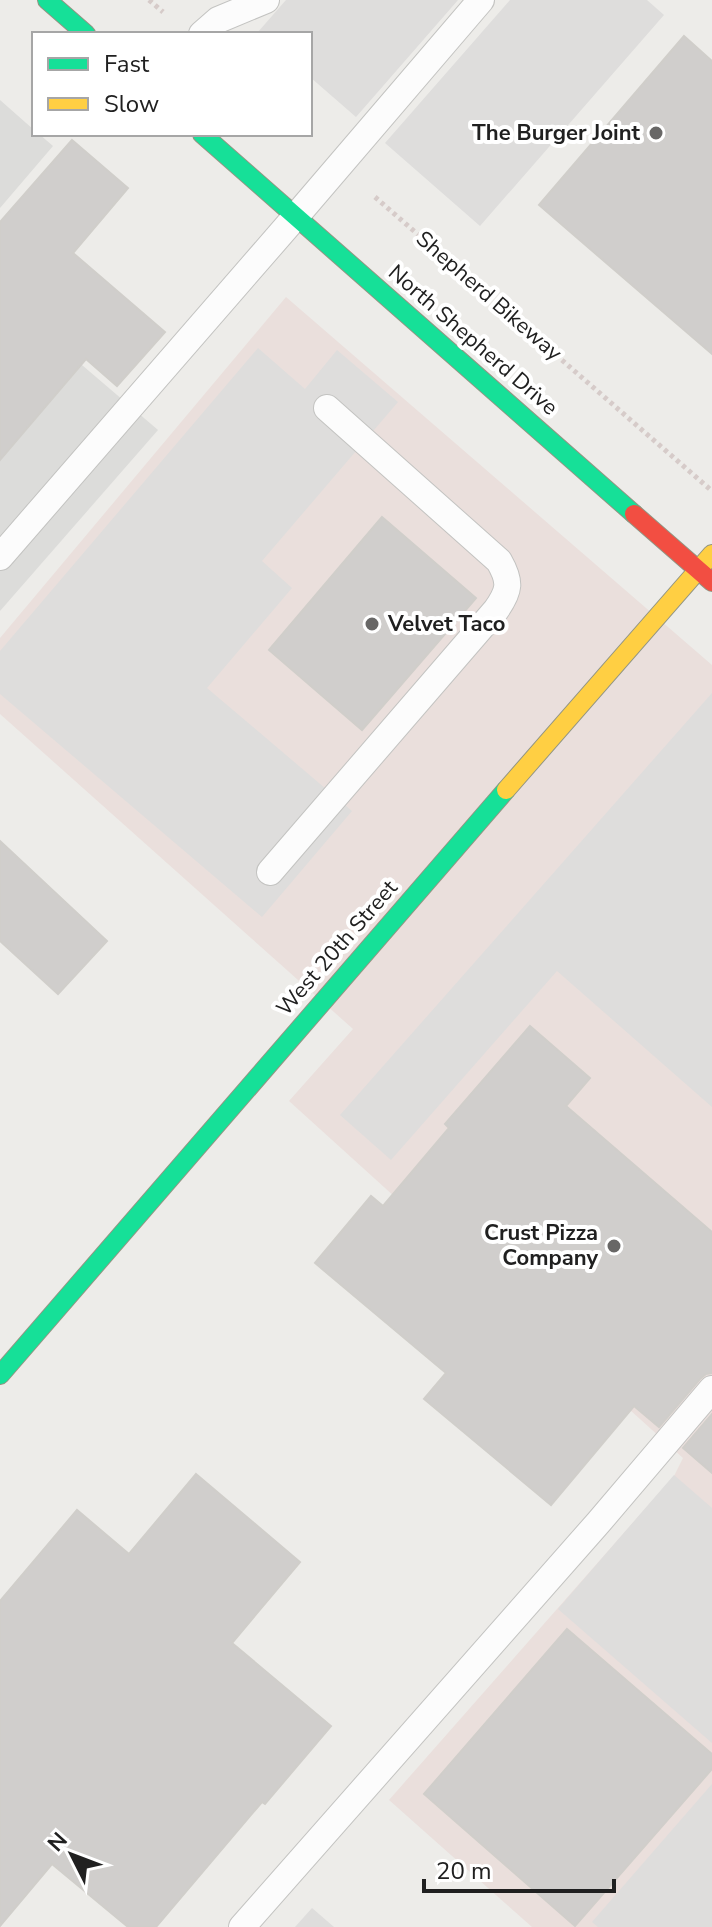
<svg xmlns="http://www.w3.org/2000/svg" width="712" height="1927" font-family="'Nunito Sans',sans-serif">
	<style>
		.residential { fill: #dcdcda }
		.commercial { fill: #eadfdc }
		.parking { fill: #dedddc }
		.building { fill: #d0cecc; stroke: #d0ceca; stroke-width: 2 }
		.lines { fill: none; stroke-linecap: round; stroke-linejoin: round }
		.lane-casing { stroke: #c3c3c1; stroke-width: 28 }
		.fast-casing { stroke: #929583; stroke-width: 20 }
		.slow-casing { stroke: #929583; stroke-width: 20 }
		.jam-casing { stroke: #929583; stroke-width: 20 }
		.path { stroke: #d6cbc9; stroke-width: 5; stroke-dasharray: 4 4; stroke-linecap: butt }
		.lane { stroke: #fcfcfc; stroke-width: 26 }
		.fast { stroke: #16e098; stroke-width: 18 }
		.slow { stroke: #ffcf43; stroke-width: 18 }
		.jam { stroke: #f24e42; stroke-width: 18 }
		.poi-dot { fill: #686766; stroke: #fff; stroke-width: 3 }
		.labels { text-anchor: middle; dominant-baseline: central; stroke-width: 8; stroke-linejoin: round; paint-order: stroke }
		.poi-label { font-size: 22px; font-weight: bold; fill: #202020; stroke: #fff; text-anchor: end }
		.street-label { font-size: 22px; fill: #202020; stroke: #fff }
	</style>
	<rect width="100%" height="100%" fill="#edece9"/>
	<!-- residential -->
	<g class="residential">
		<path d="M0,100l34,30v4h5l14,12 -53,62z"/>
		<path d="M0,295l158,135 -158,181z"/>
	</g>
	<!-- commercial -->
	<path class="commercial" d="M286,297l426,368v1262h-180l-143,-127 285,-324 9,-18 -394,-357 64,-72 -353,-315v-76z"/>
	<!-- parking -->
	<g class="parking">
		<path d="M286,0h172l-102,117 -46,-40v-43h-49l-3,-2z"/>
		<path d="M510,0h137l17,15 -184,211 -95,-83z"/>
		<path d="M258,348l47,41 32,-39 61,52 -136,159 30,27 -85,100 145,123 -90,106 -262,-223v-43z"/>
		<path d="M712,693v414l-155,-136 -166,189 -51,-45z"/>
		<path d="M674,1475l38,33v235l-154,-134z"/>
		<path d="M712,1784v143h-114l-6,-5z"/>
		<path d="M312,1908l22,19h-39z"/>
	</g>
	<!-- building -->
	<g class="building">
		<path d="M684,36l28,25v293l-173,-149z"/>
		<path d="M72,140l56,48 -55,65 92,79 -48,54 -31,-27 -86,101v-238z"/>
		<path d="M382,517l94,81 -114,132 -93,-80z"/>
		<path d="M0,841l107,100 -49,53 -58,-53z"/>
		<path d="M530,1026l60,52 -24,28 146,126v141l-6,1 -6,5 -41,48 -25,-21 -83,99 -127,-106 22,-26 -131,-110 56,-67 12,10 66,-78 -4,-4z"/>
		<path d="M712,1414v59l-29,-25z"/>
		<path d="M196,1474l104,88 -68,81 99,83 -66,78 -3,-2 -106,125h-28l-76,-63 -52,62v-325l77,-91 52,44z"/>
		<path d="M567,1629l145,125v15l-137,157 -151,-132z"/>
	</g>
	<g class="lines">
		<!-- lane casing -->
		<g class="lane-casing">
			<g id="lane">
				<path d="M202,34l16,-14 48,-20"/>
				<path d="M0,557l297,-342 184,-215"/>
				<path d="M270,872l226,-262c14,-20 15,-28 3,-49l-172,-153"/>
				<path d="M242,1927l356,-404 114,-134"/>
			</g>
		</g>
		<!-- fast casing -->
		<g class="fast-casing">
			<g id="fast">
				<path d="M47,0l39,34"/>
				<path d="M202,134l432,380"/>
				<path d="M0,1375l506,-585"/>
			</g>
		</g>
		<!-- slow casing -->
		<g class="slow-casing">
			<path id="slow" d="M506,790l206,-236"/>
		</g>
		<!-- jam casing -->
		<g class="jam-casing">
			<path id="jam" d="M634,514l78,68"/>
		</g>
		<!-- path -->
		<g class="path">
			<path d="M149,0l14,12"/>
			<path d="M375,197l337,294"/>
		</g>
		<!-- lane -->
		<use href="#lane" class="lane"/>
		<!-- fast -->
		<use href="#fast" class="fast"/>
		<!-- slow -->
		<use href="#slow" class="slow"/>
		<!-- jam -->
		<use href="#jam" class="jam"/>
	</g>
	<!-- markers -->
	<g class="poi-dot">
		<circle cx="656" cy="133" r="8"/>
		<circle cx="372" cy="624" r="8"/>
		<circle cx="614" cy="1246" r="8"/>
	</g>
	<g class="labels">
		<!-- poi labels -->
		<g class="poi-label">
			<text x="640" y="133">The Burger Joint</text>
			<text x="388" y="624" text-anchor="start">Velvet Taco</text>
			<text x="598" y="1233">Crust Pizza<tspan x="598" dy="25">Company</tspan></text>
		</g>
		<!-- street labels -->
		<g class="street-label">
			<text transform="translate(489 296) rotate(41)">Shepherd Bikeway</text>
			<text transform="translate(473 340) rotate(41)">North Shepherd Drive</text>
			<text transform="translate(337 948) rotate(-49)">West 20th Street</text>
		</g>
	</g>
	<!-- legend -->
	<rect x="32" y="32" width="280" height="104" fill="#ffffff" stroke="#a6a6a6" stroke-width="2"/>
	<rect x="48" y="58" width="40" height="12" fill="#16e098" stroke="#a6a6a6" stroke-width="2"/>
	<text x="104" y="72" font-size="24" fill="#202020">Fast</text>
	<rect x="48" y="98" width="40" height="12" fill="#ffcf43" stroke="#a6a6a6" stroke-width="2"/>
	<text x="104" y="112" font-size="24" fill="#202020">Slow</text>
	<!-- north arrow -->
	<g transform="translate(72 1855) rotate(312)" stroke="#ffffff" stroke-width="6" paint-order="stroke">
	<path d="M0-6L14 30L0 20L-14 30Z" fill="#202020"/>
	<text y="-12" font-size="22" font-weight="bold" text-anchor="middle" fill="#202020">N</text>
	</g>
	<!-- scale -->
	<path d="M424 1879v12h190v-12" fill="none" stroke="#202020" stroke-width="4"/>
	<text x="436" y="1879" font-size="24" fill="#202020" stroke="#ffffff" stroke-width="6" paint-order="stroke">20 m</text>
</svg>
